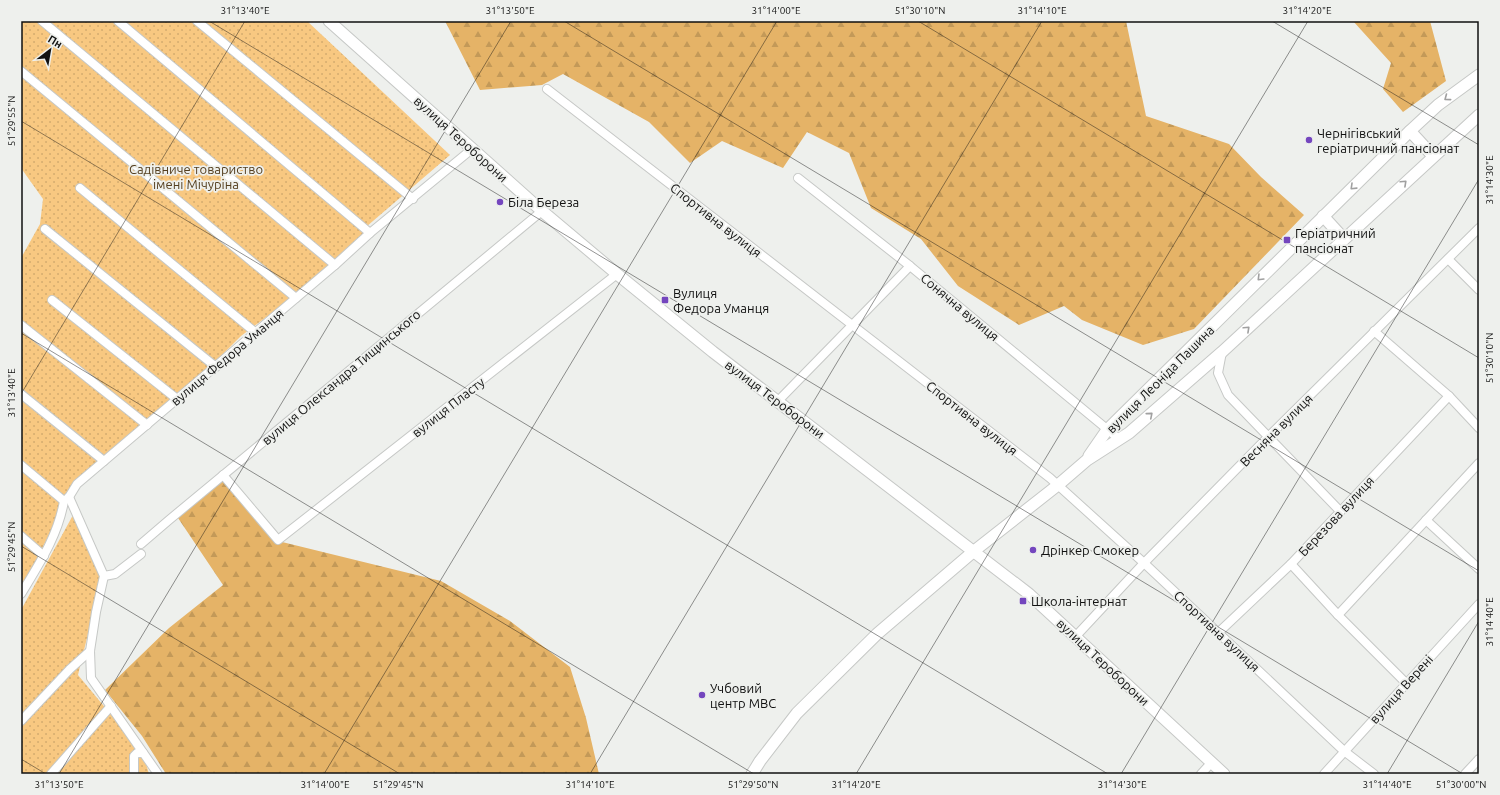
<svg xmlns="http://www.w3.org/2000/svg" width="1500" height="795" font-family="Ubuntu,sans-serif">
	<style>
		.forest { fill: url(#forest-firs) }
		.garden { fill: url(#garden-dots) }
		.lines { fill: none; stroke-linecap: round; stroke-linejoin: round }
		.minor-casing { stroke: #c6c8c6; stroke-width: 10 }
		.secondary-casing { stroke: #c6c8c6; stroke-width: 13 }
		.minor { stroke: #fff; stroke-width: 8 }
		.secondary { stroke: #fff; stroke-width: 11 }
		.oneway { stroke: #a0a0a0 }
		.ticks { fill: none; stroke: #111; stroke-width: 1; stroke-opacity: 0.45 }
		.poi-dot { fill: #7446be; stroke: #eef0ed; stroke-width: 1.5 }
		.labels { text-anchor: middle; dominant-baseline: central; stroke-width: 3.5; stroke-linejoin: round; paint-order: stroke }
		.poi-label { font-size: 13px; fill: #111; stroke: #eef0ed; text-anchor: start }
		.street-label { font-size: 13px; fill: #111; stroke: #eef0ed }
		.park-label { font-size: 13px; fill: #553f1f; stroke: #eef0ed }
		.neatline { fill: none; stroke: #111; stroke-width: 1.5 }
		.ticks-label { font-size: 10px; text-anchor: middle; fill: #111 }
	</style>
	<defs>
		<pattern id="forest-firs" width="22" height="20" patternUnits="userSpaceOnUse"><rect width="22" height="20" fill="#e5b367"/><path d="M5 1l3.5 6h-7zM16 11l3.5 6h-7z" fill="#c39958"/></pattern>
		<pattern id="garden-dots" width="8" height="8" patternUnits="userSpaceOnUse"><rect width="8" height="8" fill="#f8c881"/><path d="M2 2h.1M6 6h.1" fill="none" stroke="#d4ab6e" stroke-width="1.8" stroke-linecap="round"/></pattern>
	</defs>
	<rect width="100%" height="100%" fill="#eef0ed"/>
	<!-- forest -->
	<g class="forest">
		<path d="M445,21h681l20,95 83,28 32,33 43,38 -110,114 -51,16 -61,-25 -18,-14 -45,19 -61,-39 -37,-47 -50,-31 -22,-55 -42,-21 -24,36 -61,-27 -32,22 -41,-41 -86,-48 -21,11 -62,5z"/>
		<path d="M1353,21h77l16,60 -43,31 -20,-23 8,-26z"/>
		<path d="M223,477l55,64 163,40 69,40 60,46 16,51 13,56h-433l-24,-38 -37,-46 64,-62 54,-43 -47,-70z"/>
	</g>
	<!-- garden -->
	<g class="garden">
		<path d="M21,21h286l143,134 -84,72 -1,9 -65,56 -59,44 -44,44 -121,100 -41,83 -14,23v-328l19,-34 3,-25 -22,-31z"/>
		<path d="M73,515l29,61 -24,99 65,78 6,21h-128v-164z"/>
	</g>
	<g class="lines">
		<!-- minor casing -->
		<g class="minor-casing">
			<g id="minor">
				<path d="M42,21l293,244"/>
				<path d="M118,21l252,212"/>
				<path d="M197,21l216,178"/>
				<path d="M21,71l275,227"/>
				<path d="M547,89l503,389 94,85 200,188 30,23"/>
				<path d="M798,178l112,88 209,173"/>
				<path d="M80,188l176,145"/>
				<path d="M45,229l171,138"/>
				<path d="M1448,259l31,31"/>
				<path d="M52,300l125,99"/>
				<path d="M21,325l126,100"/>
				<path d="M1374,331l75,65 30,32"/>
				<path d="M1222,352l-4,21 10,22 112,116"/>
				<path d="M21,394l83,67"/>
				<path d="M778,401l132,-135"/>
				<path d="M21,465l43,36"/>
				<path d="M223,475l55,65 339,-266"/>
				<path d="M69,497l35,79 -8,36 -6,39 1,27 67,96"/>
				<path d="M1426,520l53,49"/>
				<path d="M21,536l23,20"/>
				<path d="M141,544l28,-24 373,-309"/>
				<path d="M1291,564l47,51 68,68"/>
				<path d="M104,576l11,-2 26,-20"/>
				<path d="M21,594c18,-30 37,-58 43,-93l5,-4 8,-13 258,-219 35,-32 102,-84"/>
				<path d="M1338,615l141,-152"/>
				<path d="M1219,632l72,-68 158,-168"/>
				<path d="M1076,636l68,-73 124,-126 211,-209"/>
				<path d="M21,721l49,-52 20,-18"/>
				<path d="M51,774l60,-68"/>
				<path d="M134,774v-18l3,-3h6"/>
				<path d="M1201,774l11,-12"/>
				<path d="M1324,774l155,-170"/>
				<path d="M1465,774l14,-15"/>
			</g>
		</g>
		<!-- secondary casing -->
		<g class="secondary-casing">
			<g id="secondary">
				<path d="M329,21l213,190 75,63 96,78 316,242 195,180"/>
				<path d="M1410,131l23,25"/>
				<path d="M1323,216l21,23"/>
				<path d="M1089,456l18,-26 303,-299 28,-26 41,-30"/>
				<path d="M752,774l8,-13 37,-48 80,-79 97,-83 84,-66 29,-25 42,-27 93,-81 257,-237"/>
			</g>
		</g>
		<!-- minor -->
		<use href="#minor" class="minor"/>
		<!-- secondary -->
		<use href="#secondary" class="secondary"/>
	</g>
	<!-- one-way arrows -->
	<defs><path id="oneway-chevron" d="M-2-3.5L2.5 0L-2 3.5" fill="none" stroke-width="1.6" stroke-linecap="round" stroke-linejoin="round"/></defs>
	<g class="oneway">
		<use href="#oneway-chevron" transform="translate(1447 98) rotate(143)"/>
		<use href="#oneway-chevron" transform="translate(1404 183) rotate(-43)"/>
		<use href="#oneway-chevron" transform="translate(1353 187) rotate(136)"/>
		<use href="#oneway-chevron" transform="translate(1260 278) rotate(135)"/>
		<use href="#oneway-chevron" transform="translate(1247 329) rotate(-43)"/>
		<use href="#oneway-chevron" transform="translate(1150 415) rotate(-41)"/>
	</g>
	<!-- ticks -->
	<path class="ticks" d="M209,21l1254,753M564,21l915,550M918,21l561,337M1272,21l207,124M21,121l1087,653M21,333l733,441M21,394l224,-373M21,546l379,228M21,759l25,15M59,774l452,-753M324,774l453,-753M590,774l452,-753M856,774l452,-753M1121,774l358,-595M1387,774l92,-153"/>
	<!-- markers -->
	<g class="poi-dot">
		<circle cx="1309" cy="140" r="4"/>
		<circle cx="500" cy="202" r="4"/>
		<rect x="1283" y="236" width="8" height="8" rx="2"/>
		<rect x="661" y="296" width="8" height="8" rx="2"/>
		<circle cx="1033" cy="550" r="4"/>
		<rect x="1019" y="597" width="8" height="8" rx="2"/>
		<circle cx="702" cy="695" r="4"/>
	</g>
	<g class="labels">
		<!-- poi labels -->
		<g class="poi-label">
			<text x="1317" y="133">Чернігівський<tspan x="1317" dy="15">геріатричний пансіонат</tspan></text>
			<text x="508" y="202">Біла Береза</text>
			<text x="1295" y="233">Геріатричний<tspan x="1295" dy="15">пансіонат</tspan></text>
			<text x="673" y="293">Вулиця<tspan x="673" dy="15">Федора Уманця</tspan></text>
			<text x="1041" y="550">Дрінкер Смокер</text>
			<text x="1031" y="601">Школа-інтернат</text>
			<text x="710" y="688">Учбовий<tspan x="710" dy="15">центр МВС</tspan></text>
		</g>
		<!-- street labels -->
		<g class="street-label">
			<text transform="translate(461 139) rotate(42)">вулиця Тероборони</text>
			<text transform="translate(716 220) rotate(38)">Спортивна вулиця</text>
			<text transform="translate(960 307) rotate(40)">Сонячна вулиця</text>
			<text transform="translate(227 357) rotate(-40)">вулиця Федора Уманця</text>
			<text transform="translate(341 377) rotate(-40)">вулиця Олександра Тищинського</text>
			<text transform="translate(1160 379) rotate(-45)">вулиця Леоніда Пашина</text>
			<text transform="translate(775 399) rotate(37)">вулиця Тероборони</text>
			<text transform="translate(448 407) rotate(-38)">вулиця Пласту</text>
			<text transform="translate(972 418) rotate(38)">Спортивна вулиця</text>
			<text transform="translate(1276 430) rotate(-45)">Весняна вулиця</text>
			<text transform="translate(1336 516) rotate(-47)">Березова вулиця</text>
			<text transform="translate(1217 631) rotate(43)">Спортивна вулиця</text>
			<text transform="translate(1103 662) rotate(43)">вулиця Тероборони</text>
			<text transform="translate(1401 689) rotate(-48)">вулиця Верені</text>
		</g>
		<!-- park labels -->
		<g class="park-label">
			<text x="196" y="169">Садівниче товариство<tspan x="196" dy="15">імені Мічуріна</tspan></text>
		</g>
	</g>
	<!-- border -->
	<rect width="1500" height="795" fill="none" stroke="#eef0ed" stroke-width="44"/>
	<!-- north arrow -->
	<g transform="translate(50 50) rotate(31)" stroke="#eef0ed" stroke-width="3" paint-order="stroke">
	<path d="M0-3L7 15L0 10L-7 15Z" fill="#111111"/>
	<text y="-6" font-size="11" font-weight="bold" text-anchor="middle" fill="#111111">Пн</text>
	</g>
	<rect x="22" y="22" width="1456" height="751" class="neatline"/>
	<g class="ticks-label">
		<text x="245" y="14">31°13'40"E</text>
		<text x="510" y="14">31°13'50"E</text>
		<text x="776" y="14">31°14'00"E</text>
		<text x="920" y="14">51°30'10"N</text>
		<text x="1042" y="14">31°14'10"E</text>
		<text x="1307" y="14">31°14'20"E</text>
		<text transform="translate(11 121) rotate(-90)" y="4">51°29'55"N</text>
		<text transform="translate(1489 180) rotate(-90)" y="4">31°14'30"E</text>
		<text transform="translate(1489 358) rotate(-90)" y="4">51°30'10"N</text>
		<text transform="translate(11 393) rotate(-90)" y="4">31°13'40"E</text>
		<text transform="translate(11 547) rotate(-90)" y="4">51°29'45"N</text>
		<text transform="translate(1489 622) rotate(-90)" y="4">31°14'40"E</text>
		<text x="59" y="788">31°13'50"E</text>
		<text x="325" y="788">31°14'00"E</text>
		<text x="398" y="788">51°29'45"N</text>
		<text x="590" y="788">31°14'10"E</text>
		<text x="753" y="788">51°29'50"N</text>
		<text x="856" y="788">31°14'20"E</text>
		<text x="1122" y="788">31°14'30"E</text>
		<text x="1387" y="788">31°14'40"E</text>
		<text x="1461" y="788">51°30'00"N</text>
	</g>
</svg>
